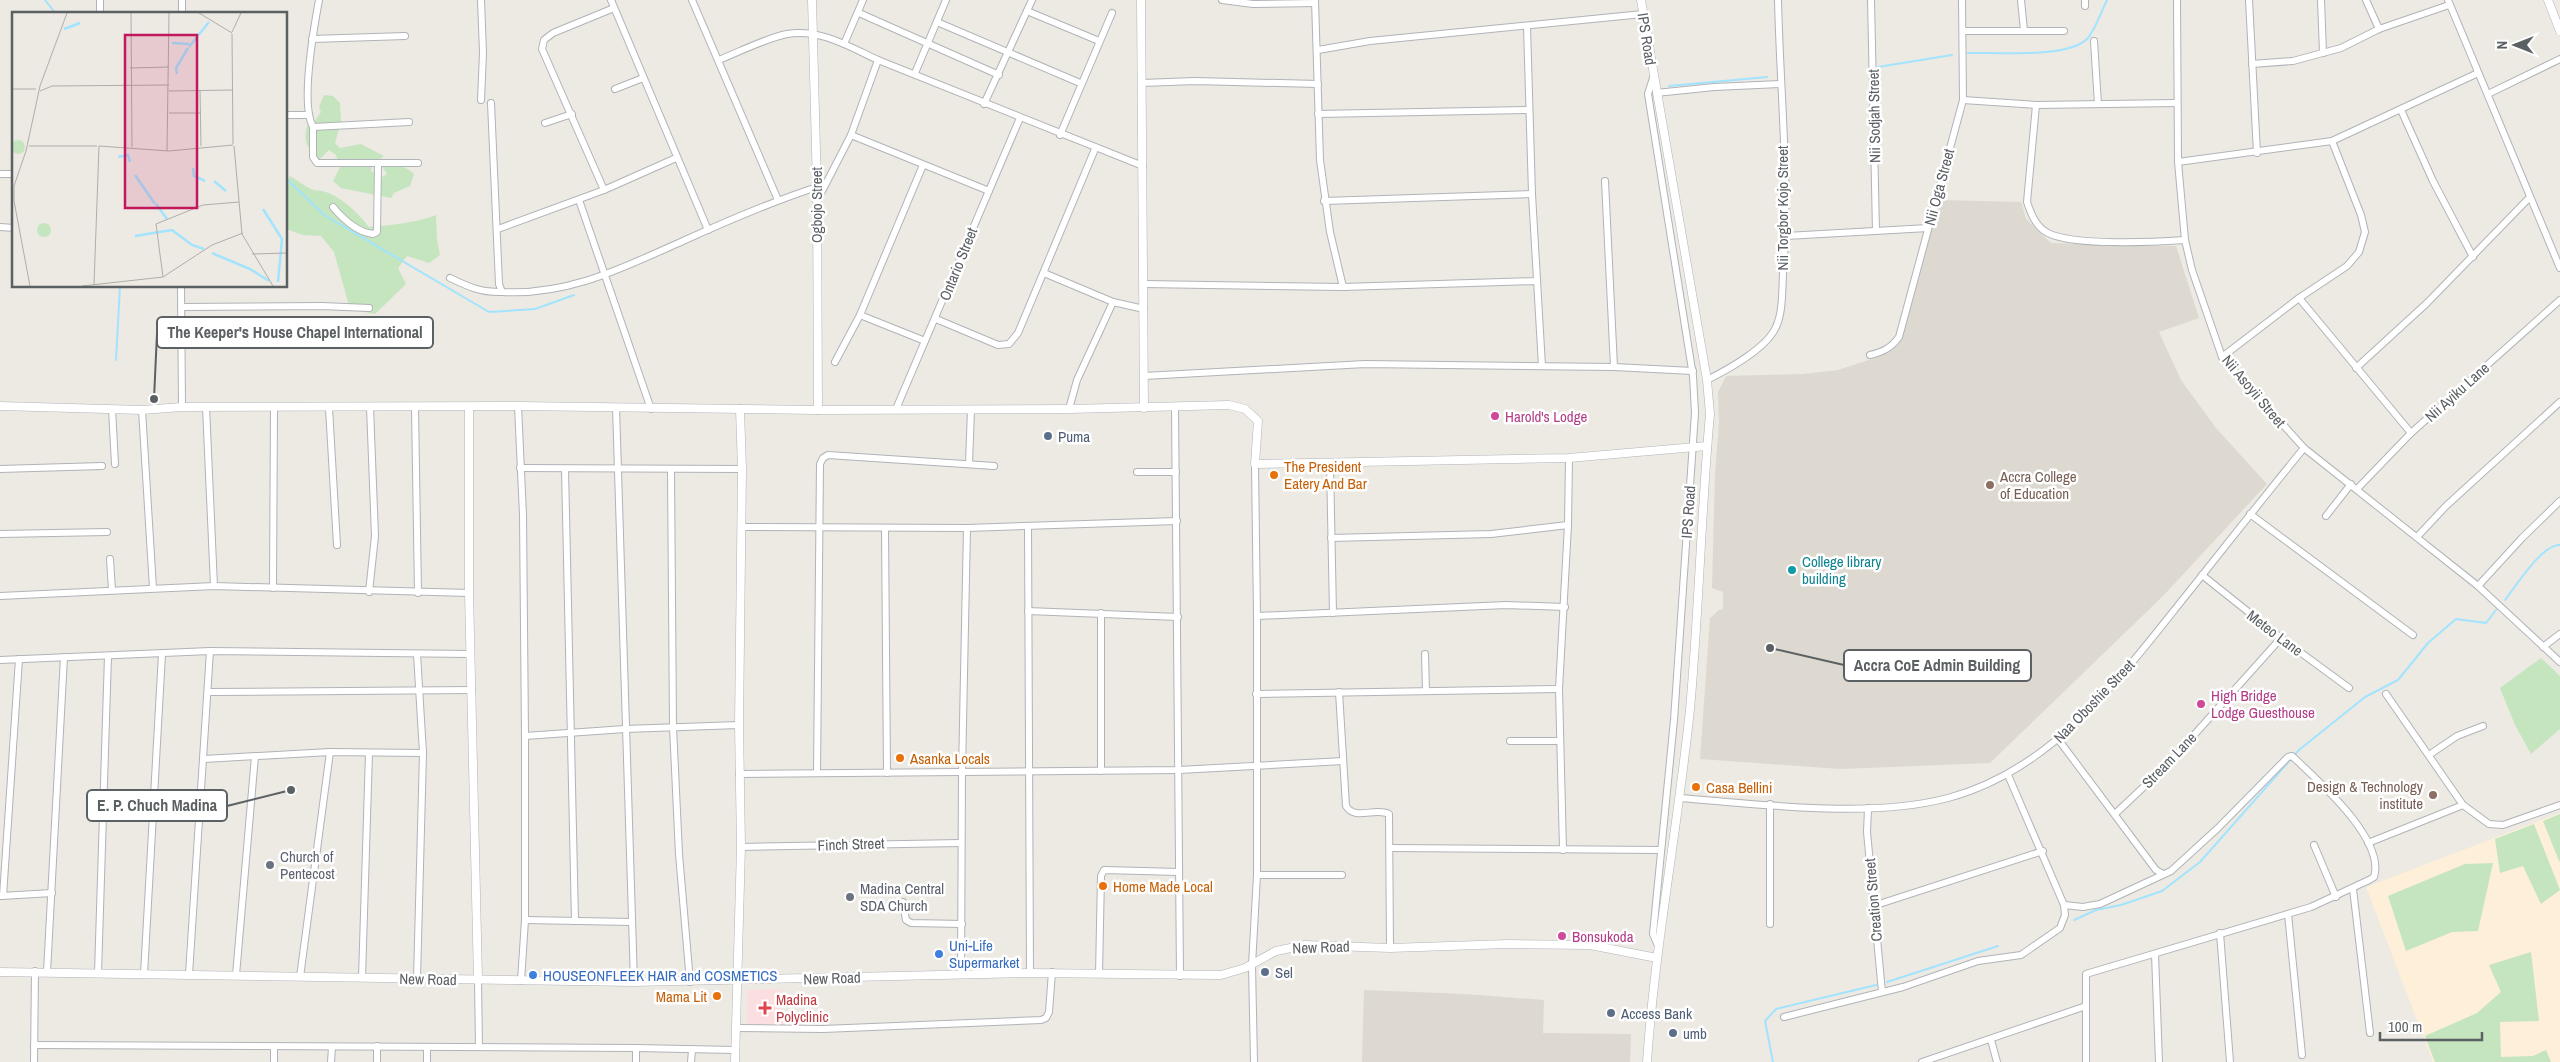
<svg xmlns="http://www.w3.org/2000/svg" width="2560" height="1062" font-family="'Archivo Narrow',sans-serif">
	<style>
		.commercial { fill: #fdefd8 }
		.education { fill: #ddd9d1 }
		.medical { fill: #fbdee0 }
		.green { fill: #c5e5bf }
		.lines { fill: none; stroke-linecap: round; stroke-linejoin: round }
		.stream { stroke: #a2e4fe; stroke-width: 2 }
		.minor-casing { stroke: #b0b4b8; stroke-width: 8 }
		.tertiary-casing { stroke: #b0b4b8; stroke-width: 9 }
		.minor { stroke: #fff; stroke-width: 6 }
		.tertiary { stroke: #fff; stroke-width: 8 }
		.hotel-dot { fill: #d1479c; stroke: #fff; stroke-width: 2 }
		.service-dot { fill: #5c6f8a; stroke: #fff; stroke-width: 2 }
		.food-dot { fill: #e8710a; stroke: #fff; stroke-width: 2 }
		.education-dot { fill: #8d6e63; stroke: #fff; stroke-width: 2 }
		.culture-dot { fill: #0f9aa8; stroke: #fff; stroke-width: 2 }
		.worship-dot { fill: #6b7280; stroke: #fff; stroke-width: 2 }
		.shop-dot { fill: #3f7fe0; stroke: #fff; stroke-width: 2 }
		.health-dot { fill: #e0444e; stroke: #fff; stroke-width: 2 }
		.labels { text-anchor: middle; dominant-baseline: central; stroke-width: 5; stroke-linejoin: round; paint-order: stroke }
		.street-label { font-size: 15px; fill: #5b6063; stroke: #fff }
		.hotel-label { font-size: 15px; fill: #b23c85; stroke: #fff; text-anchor: start }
		.service-label { font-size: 15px; fill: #4e5e75; stroke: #fff; text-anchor: start }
		.food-label { font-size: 15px; fill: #c56008; stroke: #fff; text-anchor: start }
		.education-label { font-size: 15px; fill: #785e54; stroke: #fff; text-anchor: start }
		.culture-label { font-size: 15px; fill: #0d838f; stroke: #fff; text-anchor: start }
		.worship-label { font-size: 15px; fill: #5b616d; stroke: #fff; text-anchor: start }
		.shop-label { font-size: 15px; fill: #366cbe; stroke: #fff; text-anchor: start }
		.health-label { font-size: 15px; fill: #be3a42; stroke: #fff; text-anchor: start }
		.inset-river { fill: none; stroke: #a2e4fe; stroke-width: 2.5 }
		.inset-road { fill: none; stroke: #afaeac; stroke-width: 1 }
		.view { fill: #c2185b; fill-opacity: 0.15; stroke: #c2185b; stroke-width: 2.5 }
		.inset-edge { fill: none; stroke: #5b6063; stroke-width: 2.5 }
		.leader { fill: none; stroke: #5b6063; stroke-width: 2 }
		.callout-dot { fill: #5b6063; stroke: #fff; stroke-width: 2 }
		.callout { fill: #fff; stroke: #5b6063; stroke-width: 2 }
		.callout-label { font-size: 16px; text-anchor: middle; font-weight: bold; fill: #5b6063 }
	</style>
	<rect width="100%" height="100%" fill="#ede9e3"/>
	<!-- commercial -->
	<path class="commercial" d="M2560,813v249h-127l-67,-175z"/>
	<!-- education -->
	<g class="education">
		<path d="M1938,200l83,2 5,17 25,24 125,3 23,72 -40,14 22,48 35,48 51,56 -104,112 -173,167 -150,6 -140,-10 10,-141 9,-8 4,-1v-17l-11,-4 3,-114 4,-51 -1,-31 8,-16 77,-2 35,-4 49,-16 10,-8z"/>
		<path d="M1364,990l101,4 79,6 -1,33 88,1 -1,28h-268z"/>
	</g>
	<!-- medical -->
	<path class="medical" d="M782,989l1,36 -36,1v-36z"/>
	<!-- green -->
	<g class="green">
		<path d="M324,95l9,1 7,7 1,19 -6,21 5,5 21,-4 23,12 -12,9 -1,6 11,6 5,-3 -6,-9c14,-2 22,-1 33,9l-4,12 -16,7 -3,5 -50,-10 -8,-7 7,-14 -4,-12 -7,-5 -10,10c-12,-11 -16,-19 -12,-34l6,-2 8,-12 -2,-5z"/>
		<path d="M290,176c7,4 19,13 24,14 2,1 5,0 8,1 18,4 36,22 47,36 23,-2 46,-4 67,-12l1,25 3,15 -11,8 -22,-7 -9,12 8,16 -31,30 -25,-5 -16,-57 -13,-16 -18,-1 -17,-6v-44z"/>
		<path d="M2541,658l19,18v53l-29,25 -16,-29 -15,-37z"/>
		<path d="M2560,814v47h-1l-16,-40z"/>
		<path d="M2534,824l26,66 -19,14 -18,-38 -23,7 -5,-34z"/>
		<path d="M2493,863l-15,68 -26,1 -46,19 -18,-55 77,-32z"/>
		<path d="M2531,952l8,69 -39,1 1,35 32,-1 13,-6 5,12h-116l-10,-26 52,-23 24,-21 -12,-27z"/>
	</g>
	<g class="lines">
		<!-- stream -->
		<g class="stream">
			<path d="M45,0l11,14"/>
			<path d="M1968,53c28,-1 101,6 120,-15 8,-10 13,-26 19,-38"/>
			<path d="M1878,67l74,-12"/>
			<path d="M1669,86l98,-9"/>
			<path d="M286,178l38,37 165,97 46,-3 39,-14"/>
			<path d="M116,360l4,-74"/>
			<path d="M2505,600c10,-13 38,-57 55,-55"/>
			<path d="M2074,920l22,-10 25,-5 41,-14 38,-29 99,-112 66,-53 33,-17 30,-37 28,-24 30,4 10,-13"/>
			<path d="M1887,982l111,-36"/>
			<path d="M1773,1062l-8,-41 11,-12 100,-24"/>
		</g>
		<!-- minor casing -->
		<g class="minor-casing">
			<g id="minor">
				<path d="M100,0v14"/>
				<path d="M319,0c-5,27 -19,104 -6,127l96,-5"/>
				<path d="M611,0l97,230"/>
				<path d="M692,0l86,200"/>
				<path d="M1222,0l31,4 62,-1"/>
				<path d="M1315,0l5,160 10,72 13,55"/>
				<path d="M1871,0l5,231"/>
				<path d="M2177,0l1,162 7,78 7,30 30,87 82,91 174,138 82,76"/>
				<path d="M2249,0l8,153"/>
				<path d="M2321,0l2,53"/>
				<path d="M2366,0l13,29"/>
				<path d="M2448,0l112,268"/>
				<path d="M2085,6v-6"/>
				<path d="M1027,11l72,30"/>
				<path d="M859,13l140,62"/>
				<path d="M182,14v-14"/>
				<path d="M937,22l143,61"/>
				<path d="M1527,27l5,167 10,172"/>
				<path d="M1964,31h60l-3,-31"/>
				<path d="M2024,31h40"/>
				<path d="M312,39l93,-3"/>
				<path d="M2094,41l4,63"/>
				<path d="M844,44l19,-44"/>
				<path d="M1318,50l52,-9 273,-27"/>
				<path d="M719,60c20,-8 47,-22 68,-26 32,-6 63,13 91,26l265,106"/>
				<path d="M2252,64l41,-3 48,-13 38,-19 70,-24"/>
				<path d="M915,73l31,-73"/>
				<path d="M1653,78l-5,16 45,282 2,37 -21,307 -21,214 6,14"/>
				<path d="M1142,83l53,-2 123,3"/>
				<path d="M615,89l28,-11"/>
				<path d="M1656,93l58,-6 66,-3"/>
				<path d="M2488,94l72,-35"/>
				<path d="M481,100l2,-47 -2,-53"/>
				<path d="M1963,100l73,5 141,-2"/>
				<path d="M491,103l8,181 3,8c67,4 122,-25 181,-51 44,-20 88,-39 134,-54"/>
				<path d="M984,104l48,-104"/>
				<path d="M2036,105l-9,97c4,12 9,25 21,31 25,13 106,9 137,7"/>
				<path d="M2401,110l32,71 40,76"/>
				<path d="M1318,114l211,-4"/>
				<path d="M286,115h23"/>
				<path d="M545,123l27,-9"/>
				<path d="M313,127v30l4,6h101"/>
				<path d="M851,135l138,56"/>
				<path d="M1060,135l52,-122"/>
				<path d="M2178,162l154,-21 146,-68"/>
				<path d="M0,174h14"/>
				<path d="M1605,181l9,186"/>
				<path d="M604,190l-62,-141 2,-9 9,-7 61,-25"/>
				<path d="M818,199l33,-64 27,-75"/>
				<path d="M579,200l72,209"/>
				<path d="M1324,201l208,-7"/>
				<path d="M333,207c10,12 23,25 40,27l4,-2 1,-69"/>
				<path d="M0,227l14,1"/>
				<path d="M498,229l106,-39 72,-32"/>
				<path d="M1786,236l142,-8"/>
				<path d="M1044,273l69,29 -36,78 -8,29"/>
				<path d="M450,278c19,9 32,15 52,14"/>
				<path d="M1144,284l199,3 194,-6"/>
				<path d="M181,286l1,121"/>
				<path d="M2299,298l112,135"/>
				<path d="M1113,302l31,7"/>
				<path d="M181,307l141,-1 47,2"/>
				<path d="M860,315l65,26"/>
				<path d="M936,319l62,26 11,-1 9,-11 77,-184"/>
				<path d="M1870,355c13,-3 21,-7 29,-18l64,-237 -1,-100"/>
				<path d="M2222,357l77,-59 48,-32 12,-14 6,-20 -4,-17 -29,-74"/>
				<path d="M835,362l25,-47 63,-150"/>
				<path d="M2356,368l71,-65 103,-106"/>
				<path d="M1144,376l221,-12 249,3 79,4"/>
				<path d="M1707,380c20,-10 60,-32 69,-53 7,-15 6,-36 7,-53 7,-90 -3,-183 -5,-274"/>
				<path d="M518,406l5,109 2,221v184l-4,61"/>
				<path d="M206,407l8,179"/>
				<path d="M415,407l3,186"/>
				<path d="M616,407l18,575"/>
				<path d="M1175,407l5,569"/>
				<path d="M329,408l8,137"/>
				<path d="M112,409l3,55"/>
				<path d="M896,409l124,-291"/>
				<path d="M142,410l11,178"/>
				<path d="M969,464l2,-55"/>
				<path d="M1330,464l3,149"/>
				<path d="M520,468l222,1"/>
				<path d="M0,469l102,-3"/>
				<path d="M565,469l10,452"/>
				<path d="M671,470l2,257 6,127 11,128"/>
				<path d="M1137,472h39"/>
				<path d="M2357,489l54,-56 149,-133"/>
				<path d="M2250,514l163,121"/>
				<path d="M2326,516l25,-32"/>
				<path d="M1028,526l2,447"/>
				<path d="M741,527l226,1 210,-7"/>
				<path d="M885,528l2,245"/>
				<path d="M0,534l107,-2"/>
				<path d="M2417,537l29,-31 114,-104"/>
				<path d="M1331,538l160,-4 77,-9"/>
				<path d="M110,559l2,31"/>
				<path d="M2202,575l79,63 68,50"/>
				<path d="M2478,586l44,-48 38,-37"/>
				<path d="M273,588l1,-180"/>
				<path d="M369,592l6,-56 -5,-129"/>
				<path d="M0,596l214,-10 255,7"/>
				<path d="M1028,611l150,6"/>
				<path d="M1257,616l249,-11 59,2"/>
				<path d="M2543,647l17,-13"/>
				<path d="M1425,654l1,37"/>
				<path d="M0,660l210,-9 260,3"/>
				<path d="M208,692l264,-2"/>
				<path d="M1339,692l7,114c9,15 29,1 43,8l1,134"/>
				<path d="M1256,694l303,-5"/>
				<path d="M2386,694l77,111 26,19 14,1 57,-20"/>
				<path d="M525,736l100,-7 114,-4"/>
				<path d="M2058,739l98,131 7,4"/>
				<path d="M1510,741h49"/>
				<path d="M2429,755l28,-19 26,-10"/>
				<path d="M204,759l126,-7 93,1"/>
				<path d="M1101,771v-158"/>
				<path d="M817,773l3,-309 3,-6 5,-3 166,11"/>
				<path d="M739,774l440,-4 164,-9"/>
				<path d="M1679,798c83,6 189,21 269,0 105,-28 172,-120 236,-200 40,-50 79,-100 120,-150"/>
				<path d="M1770,804v120"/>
				<path d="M1868,808l-1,24 15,160"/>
				<path d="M2116,813l52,-49 113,-126"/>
				<path d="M2368,843l95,-38"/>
				<path d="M2314,845l22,52"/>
				<path d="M741,847l220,-4"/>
				<path d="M1390,848l271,2"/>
				<path d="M1563,850l-4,-161 9,-164 1,-67"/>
				<path d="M1257,875h85"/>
				<path d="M2353,889l17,144"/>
				<path d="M1,896l51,-3"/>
				<path d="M3,896l16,-237"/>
				<path d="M903,902l3,18 5,3 51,1"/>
				<path d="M2064,905l19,2 17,-3 71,-33 47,-43 70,-71 4,-1c24,23 94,83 82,121l-5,3 -58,27 -225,67v88"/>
				<path d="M1873,906l170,-55"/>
				<path d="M2288,914l14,141"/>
				<path d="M525,920l107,2"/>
				<path d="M2220,933l10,129"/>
				<path d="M2155,954l4,108"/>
				<path d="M47,972l17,-315"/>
				<path d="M98,973l10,-317"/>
				<path d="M144,974l18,-320"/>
				<path d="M189,974l21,-323"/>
				<path d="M961,974l1,-202 5,-244"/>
				<path d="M1099,974l2,-98 3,-6 75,2"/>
				<path d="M236,975l19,-219"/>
				<path d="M300,977l30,-225"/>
				<path d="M362,978l7,-225"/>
				<path d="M417,979l6,-226 -6,-99"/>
				<path d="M478,980l1,67"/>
				<path d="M1784,1017l119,-30 75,-26 43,-6 39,-27 5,-13 -1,-10 -56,-130"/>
				<path d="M736,1028l87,1 218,-9 5,-2 3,-6 3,-40"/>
				<path d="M1991,1040l6,22"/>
				<path d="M34,1045l602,3 99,2"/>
				<path d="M377,1046v16"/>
				<path d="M34,1062l1,-91"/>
				<path d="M274,1062v-15"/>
				<path d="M331,1062l1,-15"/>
				<path d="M427,1062v-15"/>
				<path d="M636,1062v-14"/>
				<path d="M691,1062l1,-12"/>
				<path d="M1254,1062l-2,-97 5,-90v-259l-2,-152"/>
				<path d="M1922,1062l164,-56"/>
			</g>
		</g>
		<!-- tertiary casing -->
		<g class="tertiary-casing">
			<g id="tertiary">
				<path d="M812,0l5,187 1,223"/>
				<path d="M1141,0l3,408"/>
				<path d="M1641,0l66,380 3,34c-9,98 -11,197 -20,295 -12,118 -35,235 -43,353"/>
				<path d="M2548,0l12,31"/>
				<path d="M0,406l142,4 40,-3 336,-1 300,4 251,-1 160,-4 16,4 13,12 -3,43 314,-6 138,-12"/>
				<path d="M469,407v186l9,387"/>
				<path d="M0,972l634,10 396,-9 191,2 24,-7 31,-17 29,-6 85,3 118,-4 82,1 67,13"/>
				<path d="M735,1062l6,-215 -2,-122 3,-256 -2,-60"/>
			</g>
		</g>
		<!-- minor -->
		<use href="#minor" class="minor"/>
		<!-- tertiary -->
		<use href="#tertiary" class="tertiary"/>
	</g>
	<!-- markers -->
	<g class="hotel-dot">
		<circle cx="1495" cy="416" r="5"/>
		<circle cx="2201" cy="704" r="5"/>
		<circle cx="1562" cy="936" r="5"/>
	</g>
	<g class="service-dot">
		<circle cx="1048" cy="436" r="5"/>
		<circle cx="1265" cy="972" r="5"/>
		<circle cx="1611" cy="1013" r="5"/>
		<circle cx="1673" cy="1033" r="5"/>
	</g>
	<g class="food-dot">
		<circle cx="1274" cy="475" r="5"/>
		<circle cx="900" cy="758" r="5"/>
		<circle cx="1696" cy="787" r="5"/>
		<circle cx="1103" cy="886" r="5"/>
		<circle cx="717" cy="996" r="5"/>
	</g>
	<g class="education-dot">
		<circle cx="1990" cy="485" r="5"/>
		<circle cx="2433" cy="795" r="5"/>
	</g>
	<circle class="culture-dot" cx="1792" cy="570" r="5"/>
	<g class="worship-dot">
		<circle cx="270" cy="865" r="5"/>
		<circle cx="850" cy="897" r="5"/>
	</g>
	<g class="shop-dot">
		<circle cx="939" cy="954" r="5"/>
		<circle cx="533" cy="975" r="5"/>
	</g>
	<path class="health-dot" d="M762.5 1000.5h5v5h5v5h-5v5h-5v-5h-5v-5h5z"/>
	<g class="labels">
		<!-- street labels -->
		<g class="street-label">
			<text transform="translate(1647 39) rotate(81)">IPS Road</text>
			<text transform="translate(1874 116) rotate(-91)">Nii Sodjah Street</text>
			<text transform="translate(1939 187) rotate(-75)">Nii Oga Street</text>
			<text transform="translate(816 205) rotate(-90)">Ogbojo Street</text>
			<text transform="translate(1782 208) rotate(-90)">Nii Torgbor Kojo Street</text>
			<text transform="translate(958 264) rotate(-68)">Ontario Street</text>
			<text transform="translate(2254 391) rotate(50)">Nii Asoyii Street</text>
			<text transform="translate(2457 392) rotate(-42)">Nii Ayiku Lane</text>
			<text transform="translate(1688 512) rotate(-86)">IPS Road</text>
			<text transform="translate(2275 633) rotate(37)">Meteo Lane</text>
			<text transform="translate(2094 701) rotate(-46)">Naa Oboshie Street</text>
			<text transform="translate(2169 760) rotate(-46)">Stream Lane</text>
			<text transform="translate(851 844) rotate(-2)">Finch Street</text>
			<text transform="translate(1873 900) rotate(-95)">Creation Street</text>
			<text transform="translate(1321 947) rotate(-2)">New Road</text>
			<text transform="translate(832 978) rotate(-2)">New Road</text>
			<text transform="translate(428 979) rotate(1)">New Road</text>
		</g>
		<!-- hotel labels -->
		<g class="hotel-label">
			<text x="1505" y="416">Harold's Lodge</text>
			<text x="2211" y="695">High Bridge<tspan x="2211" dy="17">Lodge Guesthouse</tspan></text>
			<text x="1572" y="936">Bonsukoda</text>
		</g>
		<!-- service labels -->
		<g class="service-label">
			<text x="1058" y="436">Puma</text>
			<text x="1275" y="972">Sel</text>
			<text x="1621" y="1013">Access Bank</text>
			<text x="1683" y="1033">umb</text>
		</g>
		<!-- food labels -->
		<g class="food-label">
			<text x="1284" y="466">The President<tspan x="1284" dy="17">Eatery And Bar</tspan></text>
			<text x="910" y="758">Asanka Locals</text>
			<text x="1706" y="787">Casa Bellini</text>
			<text x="1113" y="886">Home Made Local</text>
			<text x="707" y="996" text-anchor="end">Mama Lit</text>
		</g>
		<!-- education labels -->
		<g class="education-label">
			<text x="2000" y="476">Accra College<tspan x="2000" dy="17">of Education</tspan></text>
			<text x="2423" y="786" text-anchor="end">Design &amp; Technology<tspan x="2423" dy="17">institute</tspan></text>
		</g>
		<!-- culture labels -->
		<g class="culture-label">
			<text x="1802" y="561">College library<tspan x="1802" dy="17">building</tspan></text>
		</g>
		<!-- worship labels -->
		<g class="worship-label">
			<text x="280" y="856">Church of<tspan x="280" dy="17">Pentecost</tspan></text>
			<text x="860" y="888">Madina Central<tspan x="860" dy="17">SDA Church</tspan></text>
		</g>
		<!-- shop labels -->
		<g class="shop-label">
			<text x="949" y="945">Uni-Life<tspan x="949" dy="17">Supermarket</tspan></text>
			<text x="543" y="975">HOUSEONFLEEK HAIR and COSMETICS</text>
		</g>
		<!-- health labels -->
		<g class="health-label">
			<text x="776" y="999">Madina<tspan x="776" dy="17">Polyclinic</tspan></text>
		</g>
	</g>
	<!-- overview -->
	<g transform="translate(12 12)">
		<rect width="275" height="275" fill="#ede9e3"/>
		<path d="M-1 135a7 7 0 1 1 14 0a7 7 0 1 1-14 0ZM25 218a7 7 0 1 1 14 0a7 7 0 1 1-14 0Z" fill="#c5e5bf"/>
		<path class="inset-river" d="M52,17l16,-6M160,31l17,1M177,35l20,-25M165,62l-1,-6 12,-20M106,145l10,-2 2,7M181,156l1,8 11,5M123,163l20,29M202,169l12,10M144,192l11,15M251,197l19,30 -4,43M123,224l37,-6 20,15 12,4M200,241l38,16 19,12"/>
		<path class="inset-road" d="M119,1l1,134M187,1l33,20M220,20l9,-19M220,22l1,110M118,56l39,-1M0,77h24M188,78l1,56M28,79l12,-5 117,-1M157,79l63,-1M157,101h31M17,134h68M87,134l70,5 64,-6M222,134l8,88 31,52M155,139l2,-138M240,242l35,-1M151,265l-7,-53 47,-19 36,-3M82,273l5,-139M18,274l-16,-85v-15l12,-35 14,-65 27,-73M70,274l81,-9 49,-32 31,-12"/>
		<path class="view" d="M113,23h72v173h-72z"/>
		<rect width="275" height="275" class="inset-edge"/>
	</g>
	<!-- callouts -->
	<path class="leader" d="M154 399L157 333M1770 648L1844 665M291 790L227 806"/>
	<g class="callout-dot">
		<circle cx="154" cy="399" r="5"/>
		<circle cx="1770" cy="648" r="5"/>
		<circle cx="291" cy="790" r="5"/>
	</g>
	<g class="callout">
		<rect x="157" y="317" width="276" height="31" rx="5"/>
		<rect x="1844" y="650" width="187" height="31" rx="5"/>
		<rect x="87" y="790" width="140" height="31" rx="5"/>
	</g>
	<g class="callout-label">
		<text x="295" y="338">The Keeper's House Chapel International</text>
		<text x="1937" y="671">Accra CoE Admin Building</text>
		<text x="157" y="811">E. P. Chuch Madina</text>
	</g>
	<!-- north arrow -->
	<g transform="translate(2515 45) rotate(270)" stroke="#ffffff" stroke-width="4" paint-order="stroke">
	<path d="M0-4L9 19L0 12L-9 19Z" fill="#5b6063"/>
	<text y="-8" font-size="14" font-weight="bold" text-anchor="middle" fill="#5b6063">N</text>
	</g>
	<!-- scale -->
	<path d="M2380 1032v8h102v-8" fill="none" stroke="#5b6063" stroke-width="2.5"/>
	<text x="2388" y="1032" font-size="15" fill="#5b6063" stroke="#ffffff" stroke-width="4" paint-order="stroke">100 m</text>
</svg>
